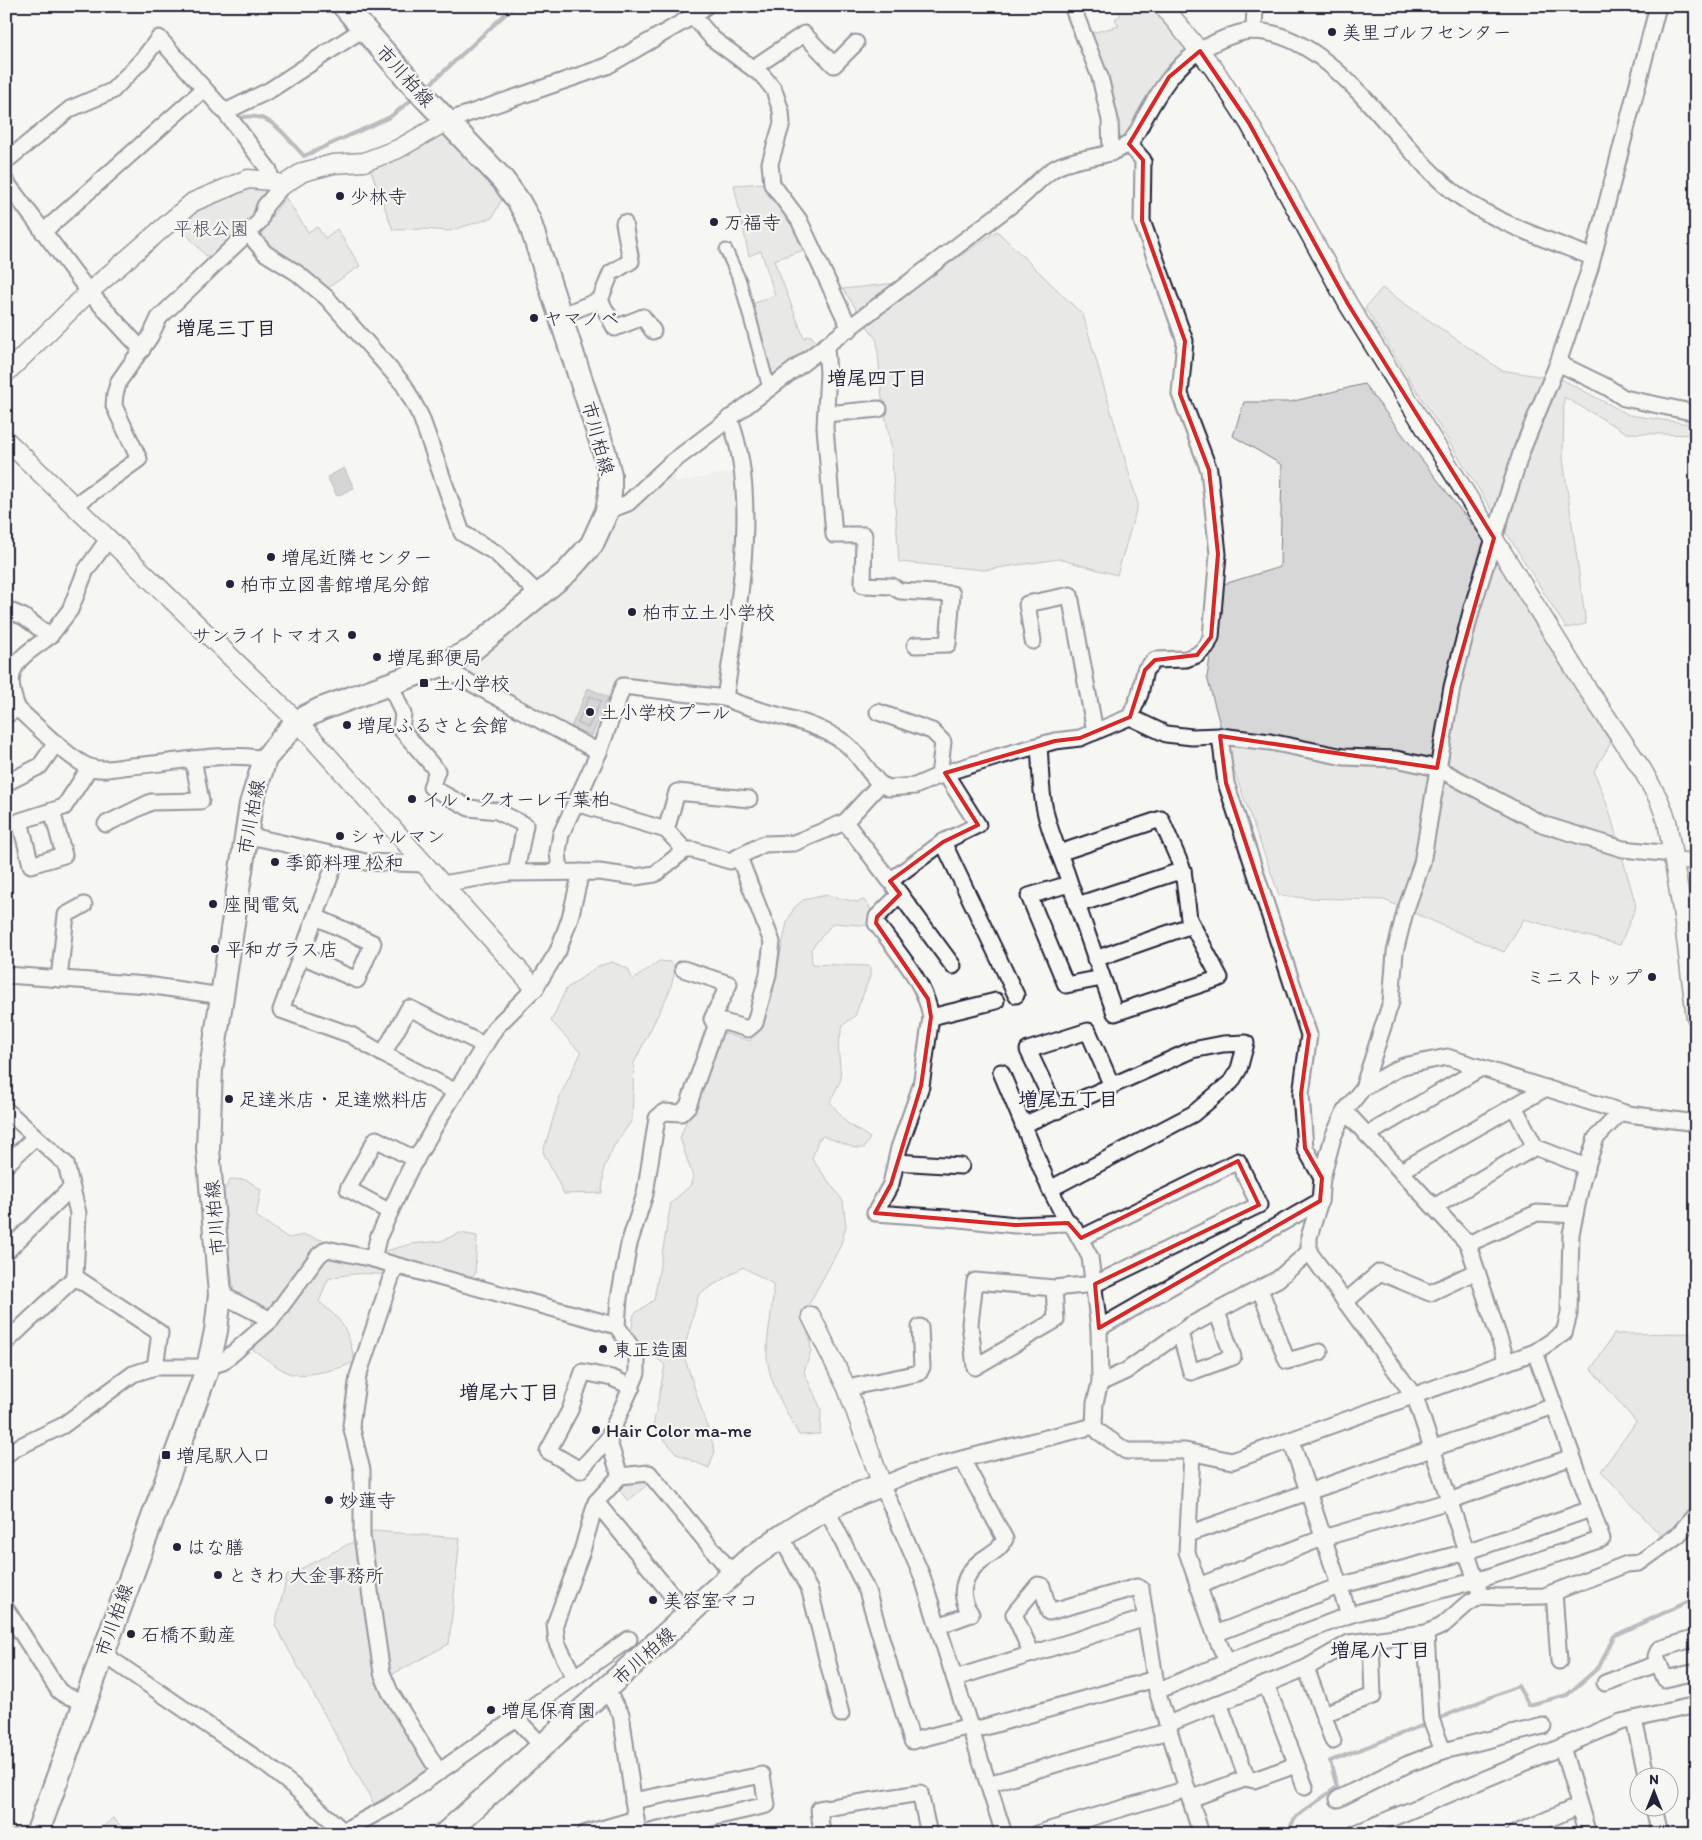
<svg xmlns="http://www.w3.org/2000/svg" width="1702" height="1840" font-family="Itim,'Klee One',sans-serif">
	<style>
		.built { fill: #e6e6e4 }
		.green { fill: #d7d7d7; stroke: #7c7c89 }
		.water { fill: #adadb3; stroke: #757583 }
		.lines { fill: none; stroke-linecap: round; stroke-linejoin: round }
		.shore { stroke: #5a5a6b; stroke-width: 1 }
		.stream { stroke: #757583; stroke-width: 4 }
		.pedestrian-casing { stroke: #22223b; stroke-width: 15 }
		.minor-casing { stroke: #22223b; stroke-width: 19 }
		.tertiary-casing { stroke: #22223b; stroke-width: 21 }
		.primary-casing { stroke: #22223b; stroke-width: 26 }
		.pedestrian { stroke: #f6f6f2; stroke-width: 11 }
		.minor { stroke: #f6f6f2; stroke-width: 15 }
		.tertiary { stroke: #f6f6f2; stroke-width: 18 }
		.primary { stroke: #f6f6f2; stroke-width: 22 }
		.rail-casing { stroke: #22223b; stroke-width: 5.5 }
		.rail { stroke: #f6f6f2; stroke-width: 4; stroke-dasharray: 11; stroke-linecap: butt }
		.marked { fill: none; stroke: #d62828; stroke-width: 4; stroke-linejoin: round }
		.poi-dot { fill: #22223b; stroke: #f6f6f2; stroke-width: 2 }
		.labels { text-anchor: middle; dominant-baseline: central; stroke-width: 4.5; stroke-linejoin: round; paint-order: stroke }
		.poi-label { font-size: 19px; fill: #22223b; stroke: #f6f6f2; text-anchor: start }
		.street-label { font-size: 19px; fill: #22223b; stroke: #f6f6f2 }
		.park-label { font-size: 19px; fill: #4f4f62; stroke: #f6f6f2 }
		.neighbourhood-label { font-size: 20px; font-weight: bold; fill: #22223b; stroke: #f6f6f2 }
	</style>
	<rect width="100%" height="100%" fill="#f6f6f2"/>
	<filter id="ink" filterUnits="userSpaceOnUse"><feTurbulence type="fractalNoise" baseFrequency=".02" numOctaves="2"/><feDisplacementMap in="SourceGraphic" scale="10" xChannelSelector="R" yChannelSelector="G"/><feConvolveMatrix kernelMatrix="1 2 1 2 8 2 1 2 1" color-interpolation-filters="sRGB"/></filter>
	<g filter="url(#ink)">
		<!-- built -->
		<path class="built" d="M673,471l4,12 41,-9 18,-1 2,46 -4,67 -10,98 -12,10 -93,-13 -22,58 -7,1 -129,-68v-5l115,-86 29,-36 11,-25 13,-5z"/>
		<!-- green -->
		<g class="green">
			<path d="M1114,6h38l42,44 -68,89 -10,5 -25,-111 28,-7 -4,-7 6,-4z"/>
			<path d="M436,135l15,1 52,61 -11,21 -43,13 -25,-2 -31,1 -23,-62z"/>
			<path d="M765,183l28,37 11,30 -30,10 30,78 6,-3 9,10 -49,35 -20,-75 25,-10 -14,-44 -12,5 -15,-71z"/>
			<path d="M250,187h16c3,29 -34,52 -53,69h-7l-26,-29v-6l21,-14z"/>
			<path d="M286,198l22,34 9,-5 8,11 12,-9 23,37 -34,23 -57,-40 -11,-13c10,-12 16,-26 28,-38z"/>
			<path d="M997,231l86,84 55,189 -21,71 -58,-16 -75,11 -85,-8 -8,-116 -9,-47 -5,-58 -34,-52 81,-9z"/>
			<path d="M1382,288l119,82 62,10 66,35 67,10v10l-69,-2 -63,-36 -1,62 23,165 -20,4 -201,-320z"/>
			<path d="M1364,384l115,150 132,209 -17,28 15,39 27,96 -16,39 -96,-26 -20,33 -120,-52 -79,-2 -26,-3 -51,-141 -21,-77 14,-92 59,-18 2,-102 -49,-29 11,-34h46z"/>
			<path d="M827,895l30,7 7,-2 6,7 3,19 -40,-3 -22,26 1,15 58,2v10l-15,40 -12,9 -5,20 3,34 -11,23 17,21 23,15 -6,10h-9l-32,-12 -5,4 -6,19 31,42 3,25 -6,21 -32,59 3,45 -7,21 17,37 -1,25 -21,1c-13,-24 -32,-55 -32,-82 0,-23 7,-46 6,-69l-30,-17 -44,27 -16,59 32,98 -6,17 -32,-14 -24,-27 12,-62 -24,-20 -10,-12 3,-19 20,-14 17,-97 19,-17 3,-9 -13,-39 40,-106 30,9 21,-41 16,-78 7,-14 9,-8z"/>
			<path d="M659,961l11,1 6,5 -6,23 -36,73 -2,57 -18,26 -10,22 -2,25 -38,1 -21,-42 17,-56 21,-43 -30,-32 15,-32 32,-23 14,-4 16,7 5,11z"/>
			<path d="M231,1179l16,1 14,10 -5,26 32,22 16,-3 37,10 45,6 25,-7 30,-3 19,-8 17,3 -2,38 -12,19c-46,-12 -88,-28 -135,-14l-9,23c26,20 28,28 36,59 -10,8 -51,16 -64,13 -10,-3 -30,-19 -39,-25l-1,-31 -17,-24 -12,-101z"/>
			<path d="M1696,1333v176l-35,27 -60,-65 35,-49 -45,-53 23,-35z"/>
			<path d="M640,1477l8,7 -20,17 -12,-15z"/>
			<path d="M374,1531l86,7 -11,106 -73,39 52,88 -54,33 -99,-179 12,-49z"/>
			<path d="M113,1818l16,16h-34z"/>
		</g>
		<!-- water -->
		<g class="water">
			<path d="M344,468l10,20 -17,8 -10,-19z"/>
			<path d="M588,688l20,9 -16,39 -21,-9z"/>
		</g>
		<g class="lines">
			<!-- shore -->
			<path class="shore" d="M590,696l11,5 -13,27 -10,-5z"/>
			<!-- stream -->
			<g class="stream">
				<path d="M426,88l88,-82"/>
				<path d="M239,118c32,-8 45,17 65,38l86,-39 25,-20"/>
				<path d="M1435,1720l83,-34 11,19 38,-10 32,-28 15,-31 82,-38"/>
				<path d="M1286,1834l10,-17 41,-30 -7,-26 99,-38"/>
			</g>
			<!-- pedestrian casing -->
			<g class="pedestrian-casing">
				<path id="pedestrian" d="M726,250l14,31 29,107"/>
			</g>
			<!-- minor casing -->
			<g class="minor-casing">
				<g id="minor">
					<path d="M1072,6l28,71 10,43 1,33"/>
					<path d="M693,16l20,23 50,37 11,14 7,21 1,12 -12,40 2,21 27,36 51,109"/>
					<path d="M1254,31l1,-25"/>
					<path d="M753,68l51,-34 30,31 22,-22"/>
					<path d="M225,112l45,-22 93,-61"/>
					<path d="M447,121l160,-55 86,-50 13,-10"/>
					<path d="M6,161l64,-52 42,-18 30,-31 17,-22 66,74 44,58 2,11"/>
					<path d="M6,182l83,110 53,58"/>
					<path d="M43,232l161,-143"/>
					<path d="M248,233l17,20 32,20 30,25 77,87 17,32 41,116 34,20 43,42"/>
					<path d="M600,300l15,28 28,-11 10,14"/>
					<path d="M560,316l40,-16 11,-27 20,-12 -7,-38"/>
					<path d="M826,347l2,26 -3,54 9,108h30l-1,50 29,1 8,5 52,3 -4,50 -33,1"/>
					<path d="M1558,363l49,24 17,11 72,15"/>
					<path d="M826,414l53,-5"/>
					<path d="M75,505l64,-46 -25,-53 1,-12 4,-13 31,-44 9,-19 101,-97 5,-15 18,-21"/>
					<path d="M607,511l21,-8 43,-40 348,-264c12,-9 24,-25 38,-32 22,-11 50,-8 71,-23 7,-5 12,-18 16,-25 15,-27 30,-53 57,-69 14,-8 36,-19 53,-19 83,3 143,121 205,165 39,28 89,44 133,61"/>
					<path d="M6,609l18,8 26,19 20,-26 16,-40 23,-32"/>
					<path d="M1033,641l-6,-37 43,-9 25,137"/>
					<path d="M439,666l160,86 24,-66 102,12c39,18 84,19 120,45 13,10 23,29 35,41l-35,38 -51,21 -30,1 -34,17 -37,-11h-8l-30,24 -20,3 -36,-5 -90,1 -67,11"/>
					<path d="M390,683l13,31 -2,15 36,42 -6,16 38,21 28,3 28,14 -9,47"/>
					<path d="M725,698c12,-82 36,-203 4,-280"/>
					<path d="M18,709c-18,-42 2,-51 32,-73"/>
					<path d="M878,712l54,19 11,11 -4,34"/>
					<path d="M6,715l12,-6c18,16 50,49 71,58 12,5 30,0 42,-1 45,-3 89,-15 134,-7"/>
					<path d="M1130,717l36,17 26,3 28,-1 50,6 74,15 52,2 41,9 105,56 81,25 49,5"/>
					<path d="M1220,736l6,47 83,252 -8,59 4,54 17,30"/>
					<path d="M1039,746c2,21 1,44 6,64 4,21 14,42 21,62 16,47 32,94 49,141l105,-35 -31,-59 -6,-49 -22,-51 -102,34"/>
					<path d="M6,783l34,-17 16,-23"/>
					<path d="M880,784l9,4 26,-2 30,-13 52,-16 58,-16 25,-3 50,-21 10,-23 5,-24 10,-10 31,-1 11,-4 10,-9 4,-9 7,-83 -9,-84 -29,-76 5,-53 -43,-120 1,-61 -14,-16"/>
					<path d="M576,803l90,27 19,20"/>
					<path d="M52,811l12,44 -33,10 -11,-44 44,-14 26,-40"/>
					<path d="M845,822l45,59 53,-39 35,-17 -33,-52"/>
					<path d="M106,824l45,-22 50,-1 -8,-42"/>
					<path d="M666,830l11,-38 72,7"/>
					<path d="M246,835l120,27 57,2"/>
					<path d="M943,842l73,153"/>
					<path d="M338,855l-57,155 70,25 32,19"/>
					<path d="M1673,862l23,-2"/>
					<path d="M560,871l-2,-19 3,-18 38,-82"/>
					<path d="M1069,884l-40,12 37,89 36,-7"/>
					<path d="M894,886l59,80"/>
					<path d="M900,894l-23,23 -1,6c21,29 49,58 55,94"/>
					<path d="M1077,905l106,-35"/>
					<path d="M302,956l55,24 16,-37 -57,-26"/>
					<path d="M1095,959l97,-34"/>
					<path d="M683,969l46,15 -17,35 4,7"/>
					<path d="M6,975l141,10 75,11"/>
					<path d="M59,979l7,-64 18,-10"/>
					<path d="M996,1001l-65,16 -10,69 -22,62 -8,36 -16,29 85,6 55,6 53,-2"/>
					<path d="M1001,1072l49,117 15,29 9,10 16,29 9,71 1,55 -5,20 -1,23 5,6 27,19h59l47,10 303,-109 29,-19 5,-19 2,-80 11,-53 14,-43 25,-26"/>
					<path d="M1363,1088l40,-22 44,-9 181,57 68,9"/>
					<path d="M456,1092l-73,-38 26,-46 75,37"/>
					<path d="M1514,1106l21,41 52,20"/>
					<path d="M6,1110l60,54 12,49 -3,64 -69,65"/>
					<path d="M1057,1111l-29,-61 60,-19 24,55"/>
					<path d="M1345,1111l123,133 39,118"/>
					<path d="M1023,1125l169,-75 31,-6 23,-1 -7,26 -8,13 -38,32 -143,75"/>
					<path d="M1367,1135l114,-67"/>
					<path d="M896,1162l65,4"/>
					<path d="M6,1165l29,-28"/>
					<path d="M1401,1171l145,-83"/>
					<path d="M1434,1207l101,-60"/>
					<path d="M390,1212l-42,-23 28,-50 40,21"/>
					<path d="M1468,1244l69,-31 38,2"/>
					<path d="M6,1252l65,-64"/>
					<path d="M373,1259l5,-21 31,-67 33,-57 54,-87 39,-39 23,-37 12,-33 11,-46"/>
					<path d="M395,1266l-37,110 -7,49 11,45v66l20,137 8,19 49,80"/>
					<path d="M75,1277l85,56 -5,34"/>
					<path d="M1054,1288l2,32 -81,47 -5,-43 5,-43 79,7 41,-4 164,-79 -21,-44 -157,77"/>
					<path d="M1260,1289l27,72 33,-9"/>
					<path d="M220,1294l51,26 48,-65 8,-6 46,10 244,67"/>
					<path d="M1345,1302l35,-30 50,21 47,-22"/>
					<path d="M1099,1328l221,-127"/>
					<path d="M1180,1333l11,39 42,-15 -16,-45"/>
					<path d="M1100,1383l26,-12 63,-45 89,-47 31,-27"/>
					<path d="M632,1387l-20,-9 -29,-6 -13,38 -22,41 32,19 28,-31 22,-49 7,-17v-17l-20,-30 2,-28 10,-54 16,-50 12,-76 7,-6 17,1 7,-7 28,-80 8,-4 24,7 7,-6 13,-49 4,-32 -33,-85"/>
					<path d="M847,1388l72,-15 3,-6 -2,-40"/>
					<path d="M608,1439l12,37"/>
					<path d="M1291,1440l58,175"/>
					<path d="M1192,1453l-5,99 28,82 12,28"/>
					<path d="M6,1455l8,-6 48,-23 71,-52 22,-7h53l15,-5 48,-42"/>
					<path d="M962,1459l132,-33"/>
					<path d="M596,1502l92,113"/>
					<path d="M826,1508l41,83 45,150 58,-15"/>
					<path d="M1188,1534l366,-128"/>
					<path d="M781,1536l29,55 31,123"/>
					<path d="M1198,1586l125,-48 126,-37 123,-44"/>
					<path d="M1554,1592l5,69"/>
					<path d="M1481,1596l-66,-199 -106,-145v-15l11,-36 2,-23 11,-41 12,-26 18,-23 28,-86 4,-50 10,-40 17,-49 30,-176 20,-79 50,-158 36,-87 32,-95 68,-262"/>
					<path d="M6,1609l53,82 6,4 19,7"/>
					<path d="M938,1626l33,-12c-14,-19 -8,-40 11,-54 9,-7 18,-10 23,-21l-43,-80 -48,13 -32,13 40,91 82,258"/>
					<path d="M1426,1633l5,86 12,32"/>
					<path d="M1215,1634l124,-48 127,-34 125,-43"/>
					<path d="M1696,1638l-37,11 -3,7 9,23 31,-7"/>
					<path d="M102,1653l167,114 24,19 50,45 47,-25 239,-167"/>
					<path d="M1032,1654l114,-36"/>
					<path d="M1306,1668l27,73"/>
					<path d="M574,1677l-17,-34 -2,-19 27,-73 14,-49 24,-26 29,-3 84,101"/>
					<path d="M955,1678l77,-24 -18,-40 24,-29 4,1 7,26 88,-25 4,2 16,102 44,143"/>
					<path d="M1605,1683l54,-20"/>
					<path d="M1266,1684l39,103"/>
					<path d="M606,1690l15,24 17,120"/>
					<path d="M1157,1691l70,-29 122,-47 136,-37 117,-39 -67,-187"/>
					<path d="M1219,1703l28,75"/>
					<path d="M1323,1714l50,-18 -2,-56"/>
					<path d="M516,1718l26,28"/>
					<path d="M1634,1720l13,58"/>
					<path d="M1168,1724l138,-56 43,-25 77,-10 16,-7 25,-22 14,-8 20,1 43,-1 83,-32 12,-1 39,-28 18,-21"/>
					<path d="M971,1731l184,-52"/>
					<path d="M1562,1747l26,87"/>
					<path d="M988,1784l181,-53"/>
					<path d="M1190,1799l57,-21 7,2 42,-15"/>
					<path d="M1338,1799l70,-35 35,-13 100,-25"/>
					<path d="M633,1801l129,-26 5,30 -126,29"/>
					<path d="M1654,1808l6,26"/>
					<path d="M584,1834l52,-15"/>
					<path d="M822,1834l-3,-25 101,-16 9,41"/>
					<path d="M1036,1834l151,-45"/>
					<path d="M1354,1834l267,-112 75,-17"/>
					<path d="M1514,1834l65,-28"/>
				</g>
			</g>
			<!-- tertiary casing -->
			<g class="tertiary-casing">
				<g id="tertiary">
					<path d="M1163,6l51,63 35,54 99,181 238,383 57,84 16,29 8,21 16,95 13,101"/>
					<path d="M6,373l83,-81 104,-90 55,-23 23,2 12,4 20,-13 30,-8 31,-2 34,-13 49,-28"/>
					<path d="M6,440l291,281 238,267"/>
					<path d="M811,1316l36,72 35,97"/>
				</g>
			</g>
			<!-- primary casing -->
			<g class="primary-casing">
				<g id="primary">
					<path d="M37,1834l171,-467 8,-36 4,-37 -12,-145 3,-80 40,-265 14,-45 32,-38 24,-12 118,-43 33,-16 95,-78 25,-28 15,-33 3,-17v-19l-6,-24 -75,-231 -10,-18 -16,-22 -90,-95 -69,-79"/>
					<path d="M445,1834l302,-273c46,-34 81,-57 135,-76"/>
				</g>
			</g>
			<!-- pedestrian -->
			<use href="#pedestrian" class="pedestrian"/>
			<!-- minor -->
			<use href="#minor" class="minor"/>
			<!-- tertiary -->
			<use href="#tertiary" class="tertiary"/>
			<!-- primary -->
			<use href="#primary" class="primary"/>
			<!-- rail casing -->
			<g class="rail-casing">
				<path id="rail" d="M6,1821l12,13"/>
			</g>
			<!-- rail -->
			<use href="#rail" class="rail"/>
		</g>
	</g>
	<!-- marked area -->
	<path d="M0 0H1702V1840H0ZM1200,51l49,72 99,181 146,234 -42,149 -15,81 -217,-32 6,47 83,252 -8,59 4,54 17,30 -2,23 -221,127 -4,-44 164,-79 -21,-44 -157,77 -13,-15 -53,2 -140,-12 16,-29 30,-98 10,-69 -3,-18 -52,-76 1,-6 23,-23 -10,-13 53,-39 35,-17 -33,-52 110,-32 25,-3 50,-21 15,-47 10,-10 42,-5 14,-18 7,-83 -9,-84 -29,-76 5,-53 -43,-120 1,-61 -14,-16 40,-67z" fill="#f6f6f2" fill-opacity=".55" fill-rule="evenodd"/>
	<path class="marked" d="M1200,51l49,72 99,181 146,234 -42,149 -15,81 -217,-32 6,47 83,252 -8,59 4,54 17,30 -2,23 -221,127 -4,-44 164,-79 -21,-44 -157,77 -13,-15 -53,2 -140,-12 16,-29 30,-98 10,-69 -3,-18 -52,-76 1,-6 23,-23 -10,-13 53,-39 35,-17 -33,-52 110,-32 25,-3 50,-21 15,-47 10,-10 42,-5 14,-18 7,-83 -9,-84 -29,-76 5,-53 -43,-120 1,-61 -14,-16 40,-67z"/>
	<!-- markers -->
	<g class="poi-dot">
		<circle cx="1332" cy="32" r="5"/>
		<circle cx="340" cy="196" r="5"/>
		<circle cx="714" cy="222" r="5"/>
		<circle cx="534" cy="318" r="5"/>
		<circle cx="271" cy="557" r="5"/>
		<circle cx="230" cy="584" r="5"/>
		<circle cx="632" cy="612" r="5"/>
		<circle cx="352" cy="635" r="5"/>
		<circle cx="377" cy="657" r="5"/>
		<rect x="419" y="678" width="10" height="10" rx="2.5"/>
		<circle cx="590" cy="712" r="5"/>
		<circle cx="347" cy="725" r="5"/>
		<circle cx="412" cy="799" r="5"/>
		<circle cx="340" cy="836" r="5"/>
		<circle cx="275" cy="862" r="5"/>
		<circle cx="213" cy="904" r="5"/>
		<circle cx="215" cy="949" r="5"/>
		<circle cx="1652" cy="977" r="5"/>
		<circle cx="229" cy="1099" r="5"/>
		<circle cx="603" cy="1349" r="5"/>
		<circle cx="596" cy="1430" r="5"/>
		<rect x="161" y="1450" width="10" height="10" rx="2.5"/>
		<circle cx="329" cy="1500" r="5"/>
		<circle cx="177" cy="1547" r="5"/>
		<circle cx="218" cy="1575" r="5"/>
		<circle cx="653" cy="1600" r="5"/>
		<circle cx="131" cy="1634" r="5"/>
		<circle cx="491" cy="1710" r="5"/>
	</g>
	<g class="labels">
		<!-- poi labels -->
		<g class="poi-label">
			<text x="1342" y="32">美里ゴルフセンター</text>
			<text x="350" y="196">少林寺</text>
			<text x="724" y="222">万福寺</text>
			<text x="544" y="318">ヤマノベ</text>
			<text x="281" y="557">増尾近隣センター</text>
			<text x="240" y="584">柏市立図書館増尾分館</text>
			<text x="642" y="612">柏市立土小学校</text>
			<text x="342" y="635" text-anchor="end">サンライトマオス</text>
			<text x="387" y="657">増尾郵便局</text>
			<text x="434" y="683">土小学校</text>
			<text x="600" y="712">土小学校プール</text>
			<text x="357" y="725">増尾ふるさと会館</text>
			<text x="422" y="799">イル・クオーレ千葉柏</text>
			<text x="350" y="836">シャルマン</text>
			<text x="285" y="862">季節料理 松和</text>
			<text x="223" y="904">座間電気</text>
			<text x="225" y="949">平和ガラス店</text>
			<text x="1642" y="977" text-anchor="end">ミニストップ</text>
			<text x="239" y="1099">足達米店・足達燃料店</text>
			<text x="613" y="1349">東正造園</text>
			<text x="606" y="1430">Hair Color ma-me</text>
			<text x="176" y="1455">増尾駅入口</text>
			<text x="339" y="1500">妙蓮寺</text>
			<text x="187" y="1547">はな膳</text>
			<text x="228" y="1575">ときわ 大金事務所</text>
			<text x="663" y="1600">美容室マコ</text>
			<text x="141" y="1634">石橋不動産</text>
			<text x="501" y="1710">増尾保育園</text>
		</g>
		<!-- street labels -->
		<g class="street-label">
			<text transform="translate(405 76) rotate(48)">市川柏線</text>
			<text transform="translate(598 438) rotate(75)">市川柏線</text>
			<text transform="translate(251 817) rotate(-79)">市川柏線</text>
			<text transform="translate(215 1218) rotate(-95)">市川柏線</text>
			<text transform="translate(114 1620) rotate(-70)">市川柏線</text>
			<text transform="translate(644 1656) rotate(-42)">市川柏線</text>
		</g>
		<!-- park labels -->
		<g class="park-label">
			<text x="211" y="228">平根公園</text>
		</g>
		<!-- neighbourhood labels -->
		<g class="neighbourhood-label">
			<text x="226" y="328">増尾三丁目</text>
			<text x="877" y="378">増尾四丁目</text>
			<text x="1068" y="1099">増尾五丁目</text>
			<text x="509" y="1392">増尾六丁目</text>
			<text x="1380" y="1650">増尾八丁目</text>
		</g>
	</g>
	<!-- margin -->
	<rect width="1702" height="1840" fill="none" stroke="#f6f6f2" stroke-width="25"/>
	<rect x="12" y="12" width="1677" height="1815" fill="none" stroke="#22223b" stroke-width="2" filter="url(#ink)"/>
	<!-- north arrow -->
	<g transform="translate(1654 1792)"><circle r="24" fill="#f6f6f2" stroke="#a1a1a9"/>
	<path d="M0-4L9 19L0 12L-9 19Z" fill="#22223b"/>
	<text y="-8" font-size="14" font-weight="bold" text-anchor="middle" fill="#22223b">N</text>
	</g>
</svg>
